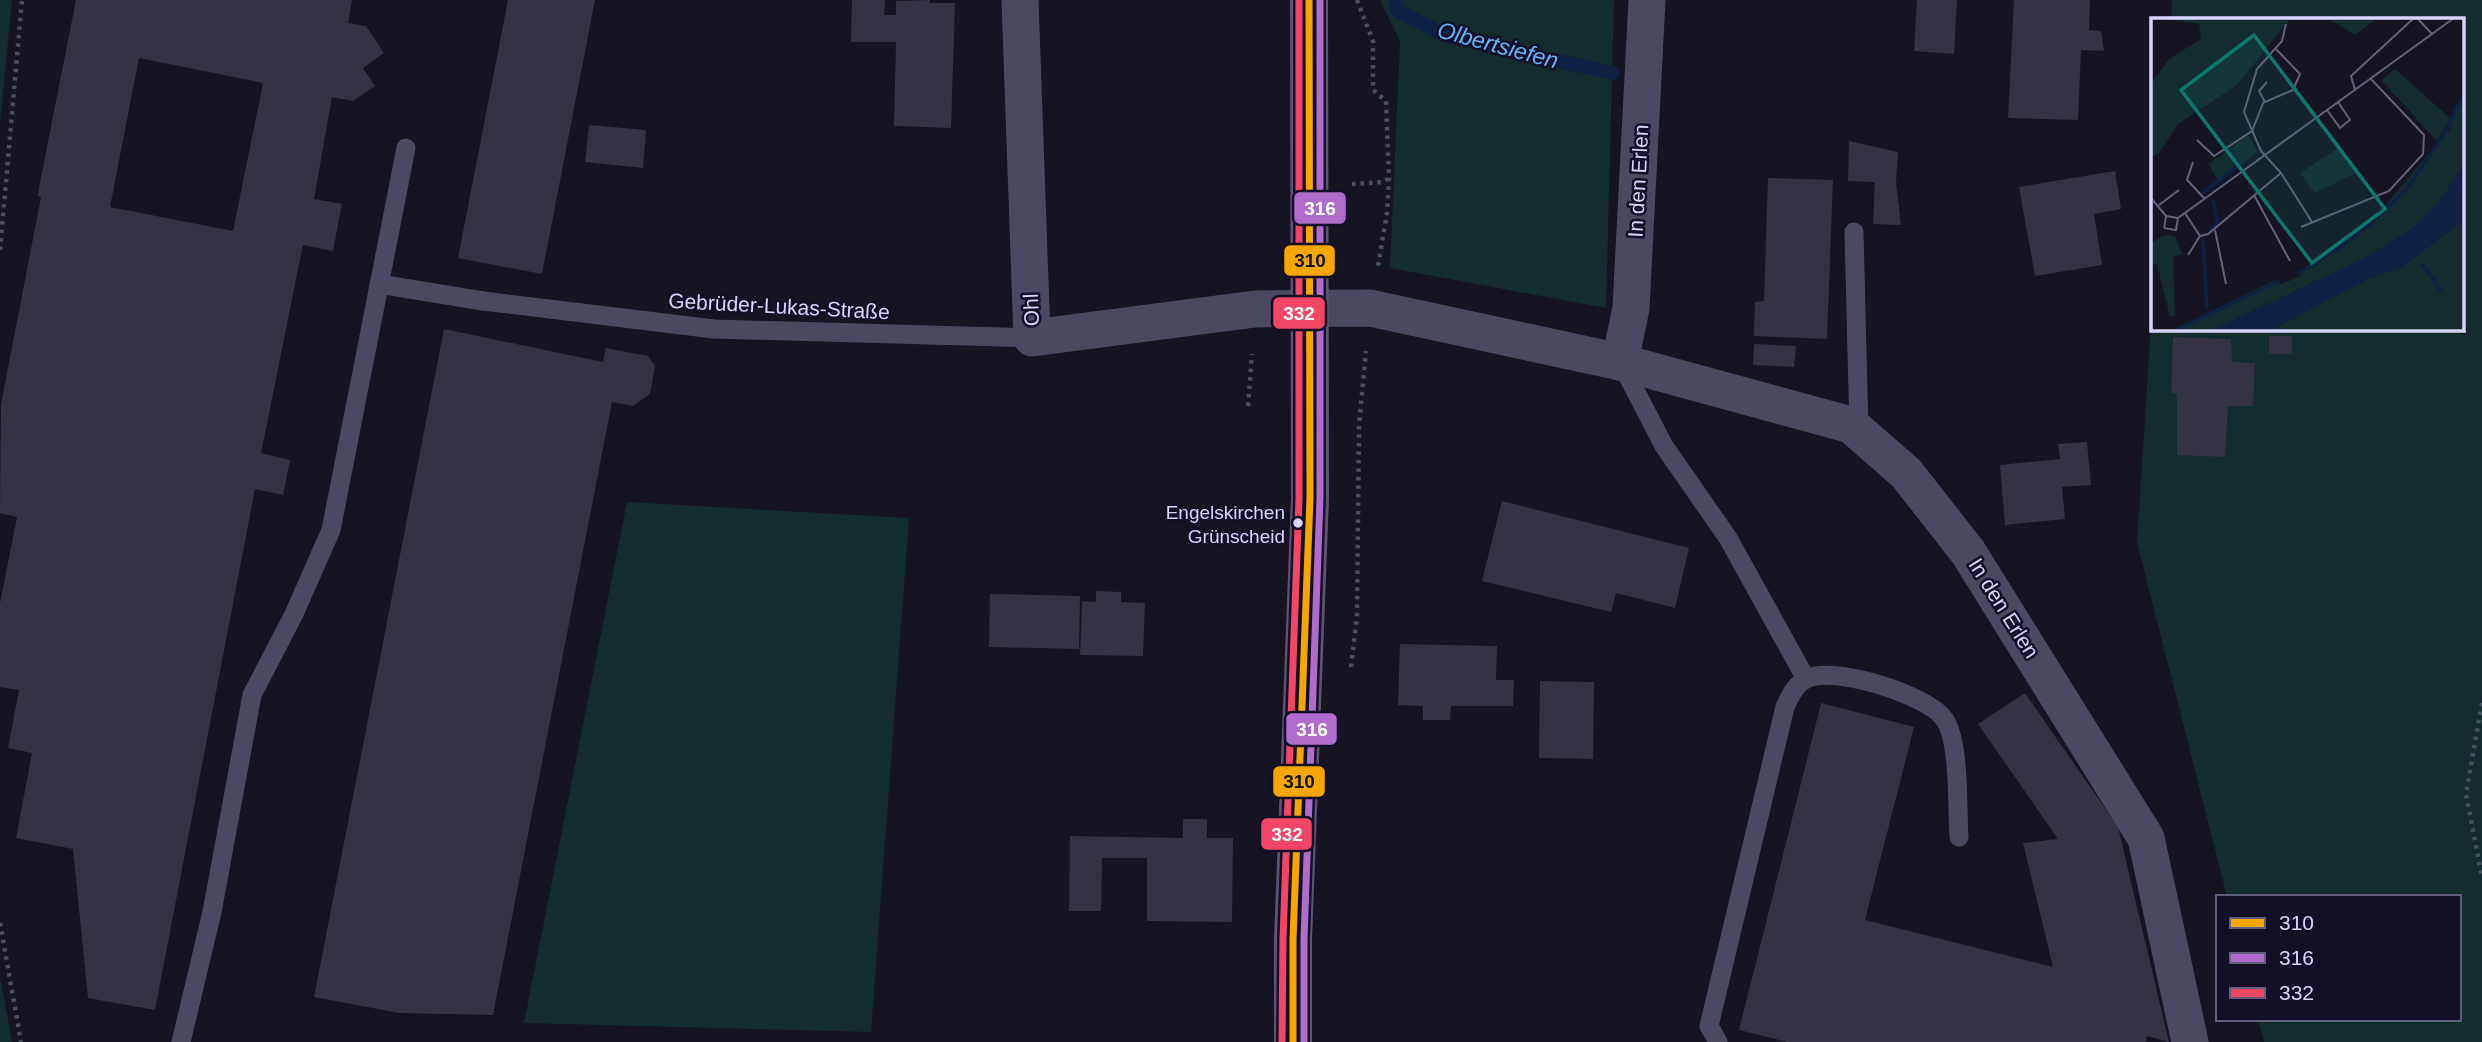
<svg xmlns="http://www.w3.org/2000/svg" width="2482" height="1042" font-family="Arial,sans-serif">
	<style>
		.green { fill: #132c2d }
		.lines { fill: none; stroke-linecap: round; stroke-linejoin: round }
		.stream { stroke: #0d2144; stroke-width: 14 }
		.building { fill: #343243; fill-rule: evenodd }
		.path { stroke: #44505f; stroke-width: 4.5; stroke-dasharray: 3.5 5; stroke-linecap: butt }
		.service { stroke: #4a4962; stroke-width: 19 }
		.minor { stroke: #4a4962; stroke-width: 37 }
		.primary { stroke: #5e5373; stroke-width: 38 }
		.bus-1-casing { stroke: #130f26; stroke-width: 12 }
		.bus-2-casing { stroke: #130f26; stroke-width: 12 }
		.bus-3-casing { stroke: #130f26; stroke-width: 12 }
		.bus-1 { stroke: #f7a600; stroke-width: 7 }
		.bus-2 { stroke: #b06ccc; stroke-width: 7 }
		.bus-3 { stroke: #f34667; stroke-width: 7 }
		.bus-dot { fill: #d9d4ff; stroke: #130f26; stroke-width: 2.5 }
		.labels { text-anchor: middle; dominant-baseline: central; stroke-width: 5; stroke-linejoin: round; paint-order: stroke }
		.bus-label { font-size: 19px; fill: #d9d4ff; stroke: #130f26; text-anchor: end }
		.street-label { font-size: 21px; fill: #d9d4ff; stroke: #130f26 }
		.water-label { font-size: 23px; font-style: italic; fill: #62b6ff; stroke: #130f26 }
		.inset-river { fill: none; stroke: #0d2144; stroke-width: 3.5 }
		.inset-road { fill: none; stroke: #64617a; stroke-width: 2 }
		.view { fill: #0f766e; fill-opacity: 0.15; stroke: #0f766e; stroke-width: 3.5 }
		.inset-edge { fill: none; stroke: #d9d4ff; stroke-width: 3.5 }
		.line-badge { stroke: #130f26; stroke-width: 2.5 }
		.badge-label { font-size: 19px; text-anchor: middle; font-weight: bold; fill: #fff }
		.pale-badge-label { font-size: 19px; text-anchor: middle; font-weight: bold; fill: #111 }
	</style>
	<rect width="100%" height="100%" fill="#161421"/>
	<!-- green -->
	<g class="green">
		<path d="M0,0h12l-12,125z"/>
		<path d="M1380,0h234l-8,308 -216,-40 10,-227z"/>
		<path d="M2172,0h310v1042h-218l-6,-23h201v-122h-232l-90,-355 16,-246v33h310v-310h-292z"/>
		<path d="M627,502l282,16 -38,514 -347,-9z"/>
		<path d="M0,977l12,65h-12z"/>
	</g>
	<g class="lines">
		<!-- stream -->
		<path class="stream" d="M1396,0l1,10 47,25 168,38"/>
	</g>
	<!-- building -->
	<g class="building">
		<path d="M76,0h276l-4,23 18,3 18,27 -21,15 12,18 -22,15 -21,-4 -18,102 28,5 -9,47 -30,-6 -42,208 29,7 -7,35 -28,-6 -100,521 -67,-12 -15,-149 -57,-11 16,-85 -24,-5 11,-58 -19,-3v-84l17,-86 -17,-4 1,-109 40,-207 -3,-1 2,-14zM139,58l124,25 -30,148 -123,-24z"/>
		<path d="M508,0h87l-53,274 -84,-16z"/>
		<path d="M852,0h33l-1,15h12v-14l34,-1v3h25l-4,125 -57,-2 2,-84h-45z"/>
		<path d="M1917,0h40l-3,54 -40,-3z"/>
		<path d="M2014,0h76l-1,30 12,1 3,20 -23,-1 -3,70 -70,-2z"/>
		<path d="M589,125l57,5 -3,38 -58,-6z"/>
		<path d="M1849,141l49,11 -2,30 5,43 -28,-1 2,-42 -27,-1z"/>
		<path d="M2115,171l6,38 -27,5 8,51 -67,11 -16,-89z"/>
		<path d="M1768,178l65,2 -6,159 -73,-3 1,-34 9,-1z"/>
		<path d="M444,329l159,33 3,-14 42,8 7,10 -5,28 -17,12 -21,-4 -119,613 -94,-2 -85,-16z"/>
		<rect x="2269" y="336" width="23" height="18"/>
		<path d="M2173,337l58,2 1,23 23,1 -2,43h-25l-3,51 -48,-2v-61l-6,-1z"/>
		<path d="M1754,344l42,2 -2,21 -41,-2z"/>
		<path d="M2087,442l4,43 -29,2 3,32 -60,6 -5,-60 60,-6 -2,-15z"/>
		<path d="M1502,501l187,47 -14,60 -59,-15 -5,19 -129,-31z"/>
		<path d="M1096,591l25,1v10l24,1 -2,53 -63,-1 2,-54 14,1z"/>
		<path d="M990,594l90,2 -1,53 -90,-2z"/>
		<path d="M1400,644l97,2 -1,34h18l-1,26h-62l-1,14h-27v-14l-25,-1z"/>
		<path d="M1540,681l54,1 -1,77 -54,-1z"/>
		<path d="M2025,693l93,134 51,215 -22,-6 -1,6h-359l-48,-12 82,-327 93,24 -49,193 188,47 -30,-124 35,-4 -80,-115z"/>
		<path d="M1183,819h24v19h26l-1,84 -85,-1v-63h-45l-1,53h-32l1,-75 113,2z"/>
	</g>
	<g class="lines">
		<!-- path -->
		<g class="path">
			<path d="M1357,0l16,41v49l13,11 3,77 -2,35 -9,53"/>
			<path d="M1352,184l32,-2 5,-4"/>
			<path d="M0,250l22,-250"/>
			<path d="M1248,406l4,-52"/>
			<path d="M1351,667l6,-51 2,-190 7,-75"/>
			<path d="M2482,703l-16,91 16,83"/>
			<path d="M0,923l21,119"/>
		</g>
		<!-- service -->
		<g class="service">
			<path d="M1854,232l5,200"/>
			<path d="M379,284l104,17 231,28 318,9"/>
			<path d="M1621,363l43,83 64,92 78,141"/>
			<path d="M181,1042l31,-130 40,-217 42,-81 37,-84 75,-382"/>
			<path d="M1718,1042l-9,-16 76,-319c5,-11 11,-24 23,-29 27,-12 121,17 137,42 15,23 12,89 14,117"/>
		</g>
		<!-- minor -->
		<g class="minor">
			<path d="M1020,0l12,338 223,-29 115,-1 250,54 231,63 55,48 62,79 178,286 44,204"/>
			<path d="M1620,362l11,-54 16,-308"/>
		</g>
		<!-- primary -->
		<path class="primary" d="M1293,1042v-103l17,-441 -1,-498"/>
		<!-- bus-1 casing -->
		<g class="bus-1-casing">
			<path id="bus-1" d="M1293,1042v-103l17,-441 -1,-498"/>
		</g>
		<!-- bus-2 casing -->
		<g class="bus-2-casing">
			<path id="bus-2" d="M1304,1042v-103l16,-441v-498"/>
		</g>
		<!-- bus-3 casing -->
		<g class="bus-3-casing">
			<path id="bus-3" d="M1282,1042l1,-103 16,-441v-498"/>
		</g>
		<!-- bus-1 -->
		<use href="#bus-1" class="bus-1"/>
		<!-- bus-2 -->
		<use href="#bus-2" class="bus-2"/>
		<!-- bus-3 -->
		<use href="#bus-3" class="bus-3"/>
	</g>
	<!-- markers -->
	<circle class="bus-dot" cx="1298" cy="523" r="6"/>
	<g class="labels">
		<!-- bus labels -->
		<g class="bus-label">
			<text x="1285" y="512">Engelskirchen<tspan x="1285" dy="24">Grünscheid</tspan></text>
		</g>
		<!-- street labels -->
		<g class="street-label">
			<text transform="translate(1638 181) rotate(-87)">In den Erlen</text>
			<text transform="translate(779 306) rotate(3)">Gebrüder-Lukas-Straße</text>
			<text transform="translate(1031 310) rotate(-92)">Ohl</text>
			<text transform="translate(2004 608) rotate(58)">In den Erlen</text>
		</g>
		<!-- water labels -->
		<g class="water-label">
			<text transform="translate(1498 45) rotate(15)">Olbertsiefen</text>
		</g>
	</g>
	<!-- overview -->
	<g transform="translate(2151 18)">
		<rect width="313" height="313" fill="#161421"/>
		<path d="M12,0h128l-54,67 -59,39 -19,29 -8,4v-73l18,-25 32,-20 -2,-15zM177,0h49l-22,17zM244,51l55,49 -13,23 -56,-61zM313,72v241h-294l103,-50 9,3 18,-8 9,-12 64,-44 76,-90zM98,117l8,17 -37,31 -12,-19zM187,130l18,25 -42,20 -14,-20zM14,217l10,1 7,18 -9,3 2,58 -5,2 -13,-53 -6,1v-22z" fill="#132c2d"/>
		<path d="M313,146v56l-60,46 -37,14 -97,51h-60l158,-75 43,-27 27,-26z" fill="#0d2144"/>
		<path class="inset-river" d="M52,175l36,-28 -7,-17M58,213l9,-9 -5,-22M52,221l4,70M271,246l20,28M148,255l56,-36 50,-46 37,-53 23,-46M23,313l105,-50"/>
		<path class="inset-road" d="M266,0l15,16M116,64l-8,9 6,11 28,-12 7,-16 -24,-25M204,72l-4,-14 63,-58M176,92l13,18 6,-5 4,-3 -12,-18M46,122l17,16 38,-25 12,-30M42,144l-6,18 18,19M130,155l31,49M103,177l36,66M0,180l15,18M8,187l20,-15M34,195l15,23 8,-2 73,-61 -20,-22 -17,-39 13,-43 25,-28 4,-17M27,200l276,-200M150,209l88,-36 34,-37 1,-19 -53,-56M13,210l2,-12 12,2M13,210l12,2 2,-12M64,212l11,54M37,237l12,-19"/>
		<path class="view" d="M103,17l131,174 -73,54 -131,-173z"/>
		<rect width="313" height="313" class="inset-edge"/>
	</g>
	<g class="line-badge">
		<rect x="1293" y="191" width="54" height="34" rx="7" fill="#b06ccc"/>
		<rect x="1283" y="244" width="53" height="33" rx="7" fill="#f7a600"/>
		<rect x="1272" y="296" width="54" height="34" rx="7" fill="#f34667"/>
		<rect x="1285" y="712" width="53" height="34" rx="7" fill="#b06ccc"/>
		<rect x="1272" y="765" width="54" height="33" rx="7" fill="#f7a600"/>
		<rect x="1260" y="817" width="53" height="34" rx="7" fill="#f34667"/>
	</g>
	<g class="badge-label">
		<text x="1320" y="215">316</text>
		<text x="1299" y="320">332</text>
		<text x="1312" y="736">316</text>
		<text x="1287" y="841">332</text>
	</g>
	<g class="pale-badge-label">
		<text x="1310" y="267">310</text>
		<text x="1299" y="788">310</text>
	</g>
	<!-- legend -->
	<rect x="2216" y="895" width="245" height="126" fill="#130f26" stroke="#625e7d" stroke-width="2"/>
	<rect x="2230" y="918" width="35" height="10" fill="#f7a600" stroke="#625e7d" stroke-width="2"/>
	<text x="2279" y="930" font-size="21" fill="#d9d4ff">310</text>
	<rect x="2230" y="953" width="35" height="10" fill="#b06ccc" stroke="#625e7d" stroke-width="2"/>
	<text x="2279" y="965" font-size="21" fill="#d9d4ff">316</text>
	<rect x="2230" y="988" width="35" height="10" fill="#f34667" stroke="#625e7d" stroke-width="2"/>
	<text x="2279" y="1000" font-size="21" fill="#d9d4ff">332</text>
</svg>
